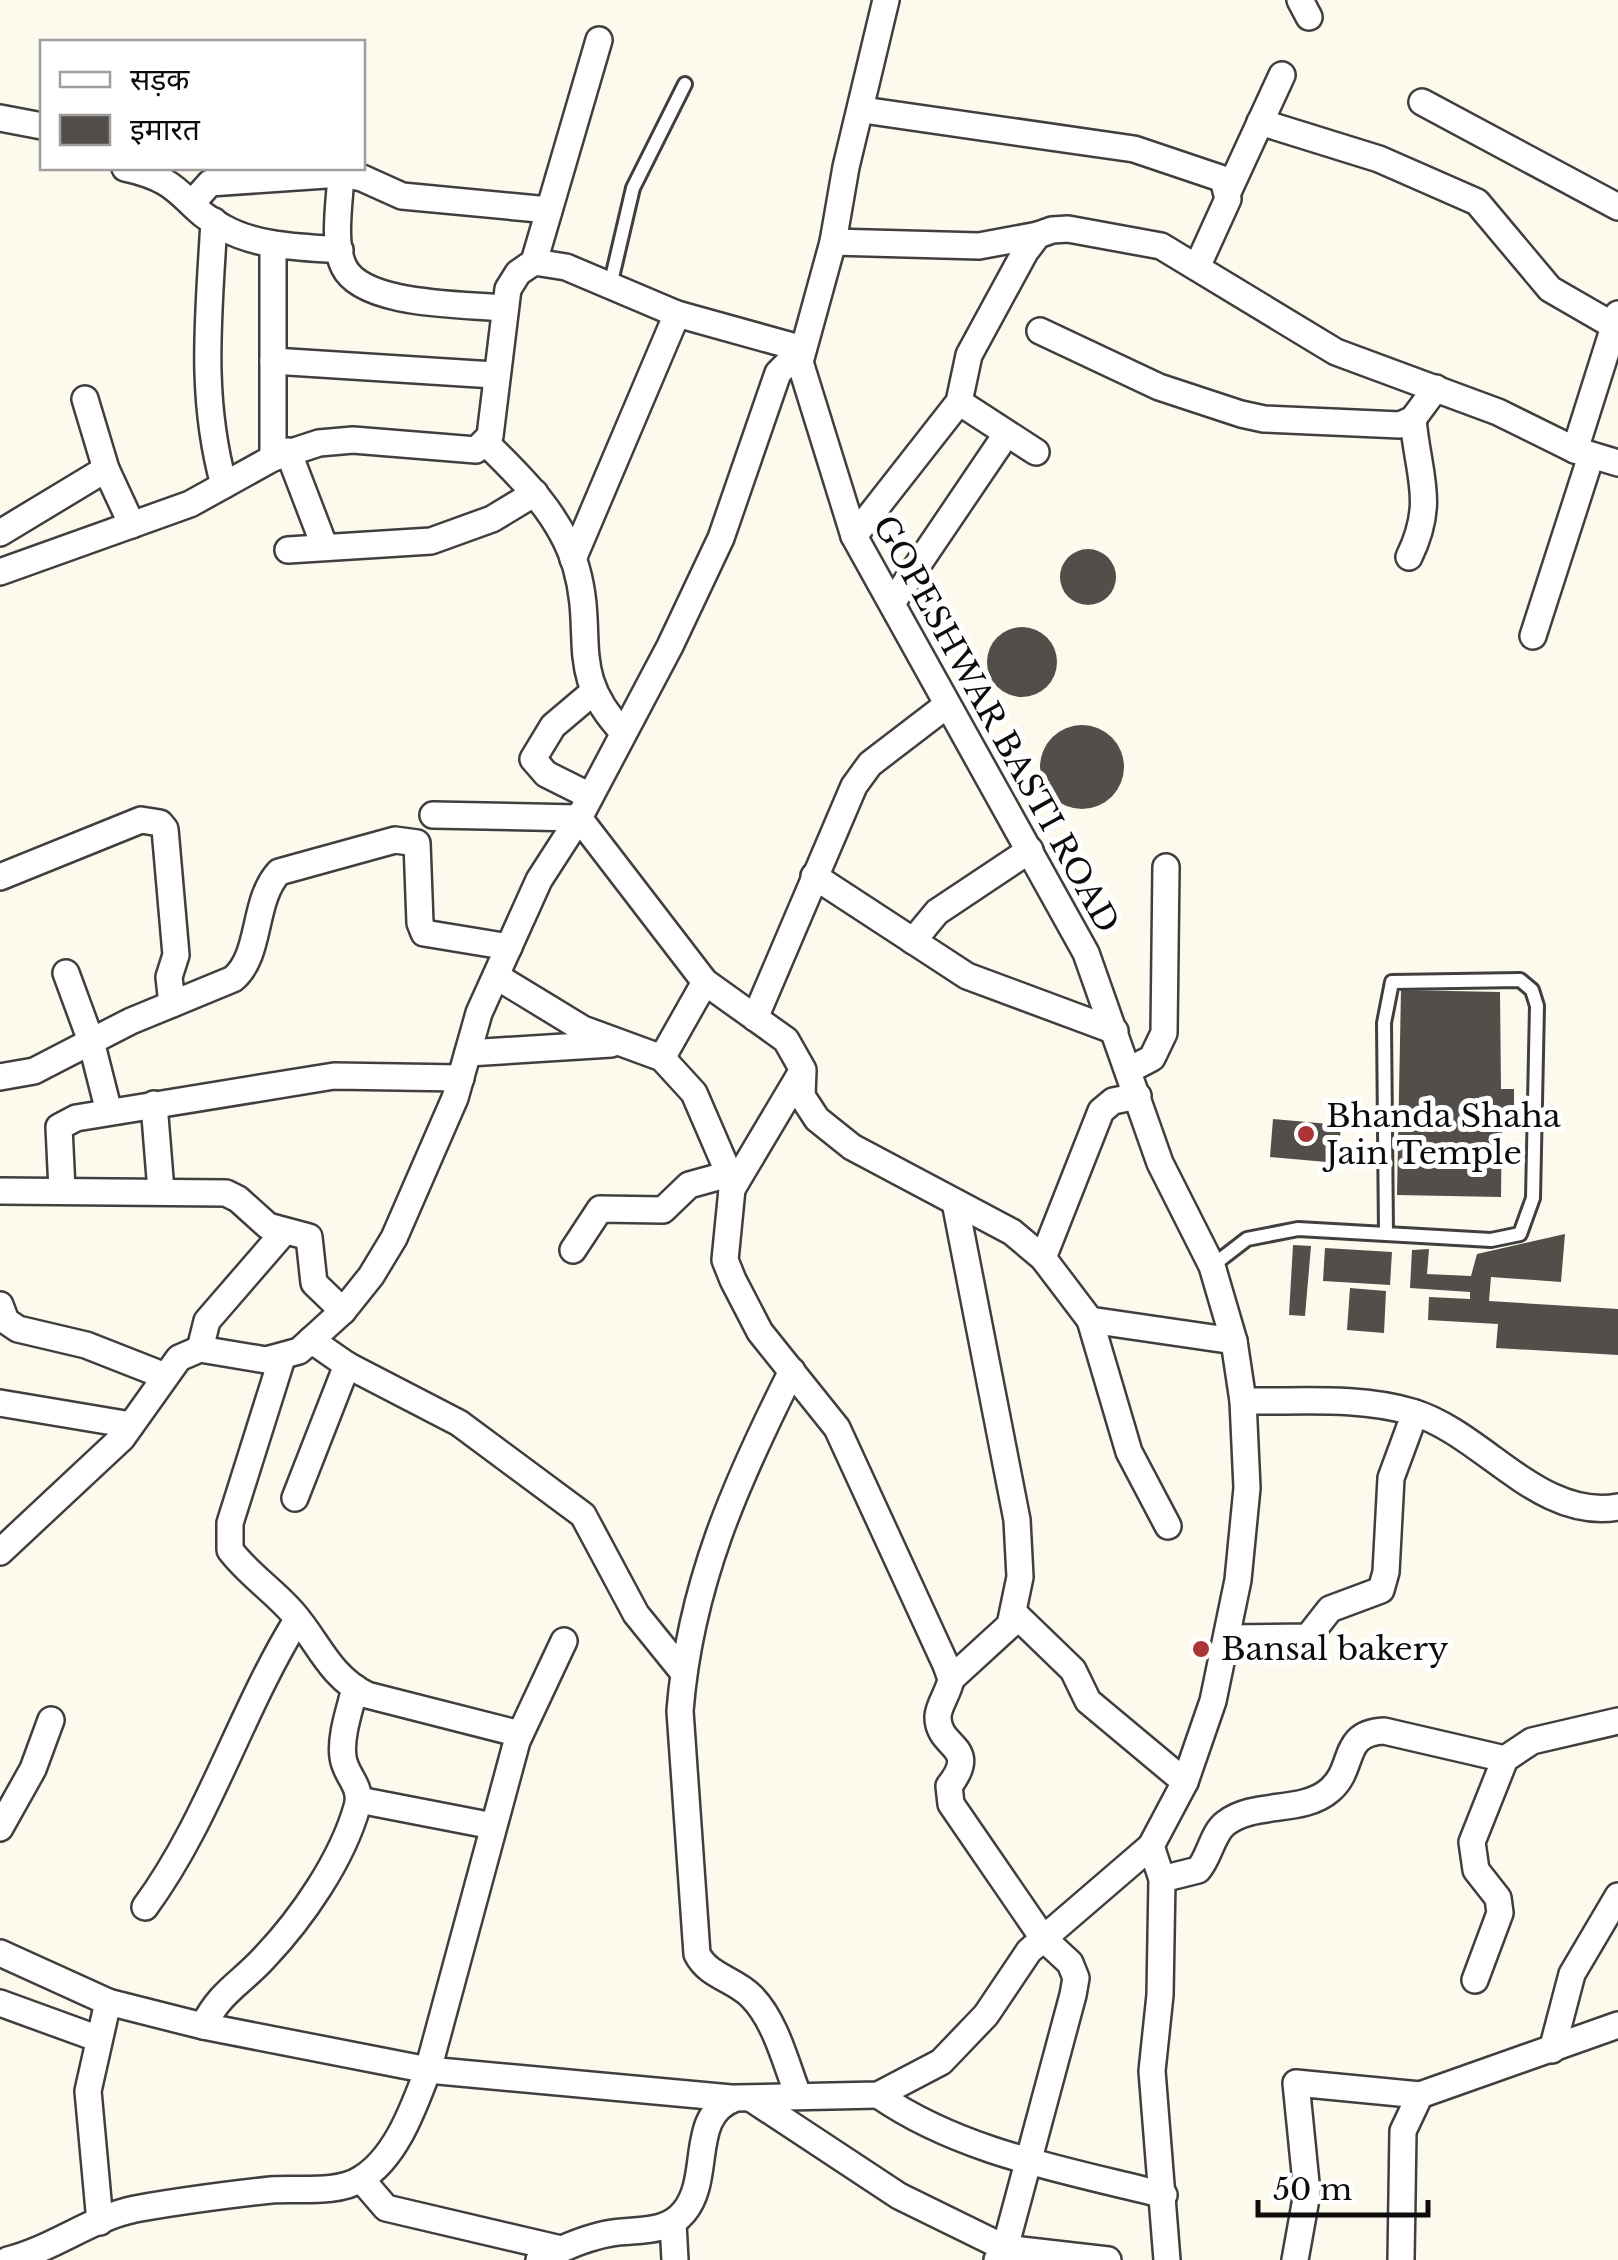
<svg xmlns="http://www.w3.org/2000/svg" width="1618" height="2260" font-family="'Libre Baskerville','Noto Sans Devanagari',serif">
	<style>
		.building { fill: #534e4a }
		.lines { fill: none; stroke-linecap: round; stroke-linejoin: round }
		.service-casing { stroke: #3f3f3f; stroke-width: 18 }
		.minor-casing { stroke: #3f3f3f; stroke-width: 30 }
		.service { stroke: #fff; stroke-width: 12 }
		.minor { stroke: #fff; stroke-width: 25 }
		.poi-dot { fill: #ab3536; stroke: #fff; stroke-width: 4 }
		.labels { text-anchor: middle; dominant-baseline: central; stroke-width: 10; stroke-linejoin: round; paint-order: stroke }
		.street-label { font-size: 32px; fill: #0c0c0c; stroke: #fff }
		.poi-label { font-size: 32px; fill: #0c0c0c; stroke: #fff; text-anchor: start }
	</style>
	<rect width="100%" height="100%" fill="#fdfaed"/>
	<!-- building -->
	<g class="building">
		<circle cx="1088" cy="577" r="28"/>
		<circle cx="1022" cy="662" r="35"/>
		<circle cx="1082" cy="767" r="42"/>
		<path d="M1401,990l99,2 1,97h13v24h-12l-1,84 -104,-2z"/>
		<path d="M1273,1119l68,6 -3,38 -68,-6z"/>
		<path d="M1565,1234l-4,48 -70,-5 -2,24 129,8v46l-122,-7 2,-24 -70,-4 1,-23 41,2v-7l-60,-4 2,-38 17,-1 -2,25 44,2 6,-22z"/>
		<path d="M1293,1245l18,1 -6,70 -16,-1z"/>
		<path d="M1325,1248l67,4 -2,33 -67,-4z"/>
		<path d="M1350,1288l36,3 -2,42 -37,-3z"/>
	</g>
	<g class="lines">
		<!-- service casing -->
		<g class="service-casing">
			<g id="service">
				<path d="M610,286l23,-98 52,-104"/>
				<path d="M1212,1266l35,-27 51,-10 193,11 29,-6 13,-36 4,-192 -5,-16 -12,-10 -128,2 -8,41 2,211"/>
			</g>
		</g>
		<!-- minor casing -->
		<g class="minor-casing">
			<g id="minor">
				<path d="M1300,0l9,17"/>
				<path d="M1422,102l196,105"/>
				<path d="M863,110l271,39 89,30 5,20 -30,66"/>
				<path d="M0,118l42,8"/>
				<path d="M1260,122l119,37 98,43 73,87 64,37"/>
				<path d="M125,168c62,13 55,37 99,60 34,19 79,19 116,22"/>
				<path d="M341,174c-1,26 -9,69 3,93 19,39 120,37 159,41"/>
				<path d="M1229,190l53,-115"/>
				<path d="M193,202l17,-19 131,-9 21,4 40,18 147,14"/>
				<path d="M214,221c-5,92 -15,174 10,264"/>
				<path d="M833,242l146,4 59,-11"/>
				<path d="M273,244v214"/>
				<path d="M534,262l65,-222"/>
				<path d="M1040,331l119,56 82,27 23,5 136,6 13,-6 23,-31"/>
				<path d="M273,361l221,14"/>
				<path d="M85,399l21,70 26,56"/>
				<path d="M959,402l77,50"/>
				<path d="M486,443c36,35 76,74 90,124 20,69 -10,105 47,165"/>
				<path d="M1575,450l43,-136"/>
				<path d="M288,451l36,94"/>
				<path d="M0,533l106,-64"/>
				<path d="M854,536l105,-134 10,-47 56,-103 13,-17 14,-5 16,-1 93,17 175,106 162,60 77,38 43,13"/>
				<path d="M288,550l143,-9 61,-22 43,-26"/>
				<path d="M1409,557c27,-55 9,-81 4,-138"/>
				<path d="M573,559l104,-245"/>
				<path d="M0,572l190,-68 83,-46 46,-15 34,-3 123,10 14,-14 18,-147 10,-16 16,-11 32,5 111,47 126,35"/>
				<path d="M892,603l109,-161"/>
				<path d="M1533,636l58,-180"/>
				<path d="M590,796l-44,-22 -13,-15 20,-33 39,-33"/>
				<path d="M433,815l146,3 126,164 81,58 17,30 -1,26 15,23 35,28 160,85 31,26 47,62 144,21"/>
				<path d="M814,876l153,100 148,55"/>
				<path d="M0,877l141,-57 19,3 5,6 11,126 -7,22 3,27"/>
				<path d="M913,941l24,-29 93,-62"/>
				<path d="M66,973l25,68 18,71"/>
				<path d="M496,976l87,53 79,29 32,35 35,81 3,15 -7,71 8,20 27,52 77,96 109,237 5,14c-2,13 -12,25 -13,37 -1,33 43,29 11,70l2,18 92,134 27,25 6,15 -3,17 -68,253 -8,12"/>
				<path d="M755,1018l99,-232 16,-22 77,-59"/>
				<path d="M468,1053l143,-9"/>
				<path d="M662,1058l43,-76"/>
				<path d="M1129,1070l23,-12 12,-25 2,-166"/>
				<path d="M0,1077l34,-6 97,-50 102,-42c29,-24 19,-78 46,-107l116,-32 22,3 3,80 4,10 85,14"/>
				<path d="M154,1104l7,87"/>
				<path d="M732,1189l69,-116"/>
				<path d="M62,1190l-3,-63 17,-9 258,-42 127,2"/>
				<path d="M0,1191l226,2 12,6 30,27 41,11 5,46 29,28"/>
				<path d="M573,1250l27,-41 63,1 26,-25 40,-11"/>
				<path d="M1043,1258l58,-147 12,-10 25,-5"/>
				<path d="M0,1305l6,16 12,8 68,16 79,31"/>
				<path d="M1090,1320l39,132 39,74"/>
				<path d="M311,1340l36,25 112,58 124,92 53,99 47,58"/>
				<path d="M200,1349l7,-28 77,-89"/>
				<path d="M282,1358l-52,165v27c18,24 43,40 63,63 26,30 36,63 74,82l153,39"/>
				<path d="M792,1371c-56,111 -102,214 -112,340l17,243c11,22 37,25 54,42 25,25 35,68 47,99"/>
				<path d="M1243,1401c56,1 116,-5 169,11 71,21 127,109 206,95"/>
				<path d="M0,1403l131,22"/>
				<path d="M295,1498l52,-133"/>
				<path d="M0,1552l122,-114 57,-80 21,-9 66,11 33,-9 44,-40 28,-35 23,-38 61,-140 24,-85 60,-133 40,-62 91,-172 51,-108 57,-165 11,-11h11"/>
				<path d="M1014,1613l59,57 15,31 97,81"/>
				<path d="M1227,1638l81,-1 22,-28 51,-19 5,-18 5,-94 24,-65"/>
				<path d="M951,1679l59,-54 10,-48 -3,-57 -62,-318"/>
				<path d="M359,1800l134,26"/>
				<path d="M0,1828l33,-59 18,-49"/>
				<path d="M1151,1846l11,33 -2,116 -8,76 15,189"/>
				<path d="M1162,1879l36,-9c12,-13 14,-37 28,-47 28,-22 77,-9 104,-33 26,-22 10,-57 54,-59l121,28"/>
				<path d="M145,1907c64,-87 95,-195 152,-287"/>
				<path d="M0,1953l108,49 95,24 225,44 303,28"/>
				<path d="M1475,1980l25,-67 -2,-15 -22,-28 -4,-28 33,-83 27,-18 86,-20"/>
				<path d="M0,2003l99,36"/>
				<path d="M203,2026c18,-35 36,-41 61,-68 38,-40 78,-98 93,-151 6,-22 -12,-31 -14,-50 -3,-21 7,-48 12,-69"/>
				<path d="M1552,2050l20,-76 46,-78"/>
				<path d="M878,2095c84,58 188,75 286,100"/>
				<path d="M752,2099l147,97 106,52 103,12"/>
				<path d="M361,2179l25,29 175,41"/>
				<path d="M100,2222l-12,-131 20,-89"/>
				<path d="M673,2223l2,37"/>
				<path d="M8,2260c45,-11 83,-42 127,-51 45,-8 91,-14 136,-19 28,-2 66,4 90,-11 36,-22 53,-73 67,-109l89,-329 47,-100"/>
				<path d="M539,2260c23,-12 48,-23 73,-27 26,-4 54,1 72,-21 29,-35 3,-97 52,-114l142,-3 63,-33 45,-47 43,-64 122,-105 34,-64 28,-81 25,-121 9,-92 -4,-87 -9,-60 -22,-75 -52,-103 -74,-210 -232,-417 -54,-174 33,-120 13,-75 40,-167"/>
				<path d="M1295,2260l12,-67 -11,-110 124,12"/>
				<path d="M1401,2260l2,-129 17,-36 198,-70"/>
			</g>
		</g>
		<!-- service -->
		<use href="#service" class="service"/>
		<!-- minor -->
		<use href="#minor" class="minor"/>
	</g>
	<!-- markers -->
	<g class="poi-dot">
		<circle cx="1306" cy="1134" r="10"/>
		<circle cx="1201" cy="1649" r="10"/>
	</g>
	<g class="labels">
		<!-- street labels -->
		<g class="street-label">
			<text transform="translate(996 724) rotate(61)">GOPESHWAR BASTI ROAD</text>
		</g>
		<!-- poi labels -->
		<g class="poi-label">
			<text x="1326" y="1116">Bhanda Shaha<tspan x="1326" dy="37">Jain Temple</tspan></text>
			<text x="1221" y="1649">Bansal bakery</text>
		</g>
	</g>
	<!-- legend -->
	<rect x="40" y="40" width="325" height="130" fill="#ffffff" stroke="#9e9e9e" stroke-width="2.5"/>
	<rect x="60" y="72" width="50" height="15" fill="#ffffff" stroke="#9e9e9e" stroke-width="2.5"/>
	<text x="130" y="90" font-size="30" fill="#0c0c0c">सड़क</text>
	<rect x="60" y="115" width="50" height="30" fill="#534e4a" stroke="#9e9e9e" stroke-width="2.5"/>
	<text x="130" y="140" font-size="30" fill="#0c0c0c">इमारत</text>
	<!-- scale -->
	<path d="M1258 2200v15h170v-15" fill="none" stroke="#0c0c0c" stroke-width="5"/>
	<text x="1273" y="2200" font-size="30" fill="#0c0c0c" stroke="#ffffff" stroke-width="8" paint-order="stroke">50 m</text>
</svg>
